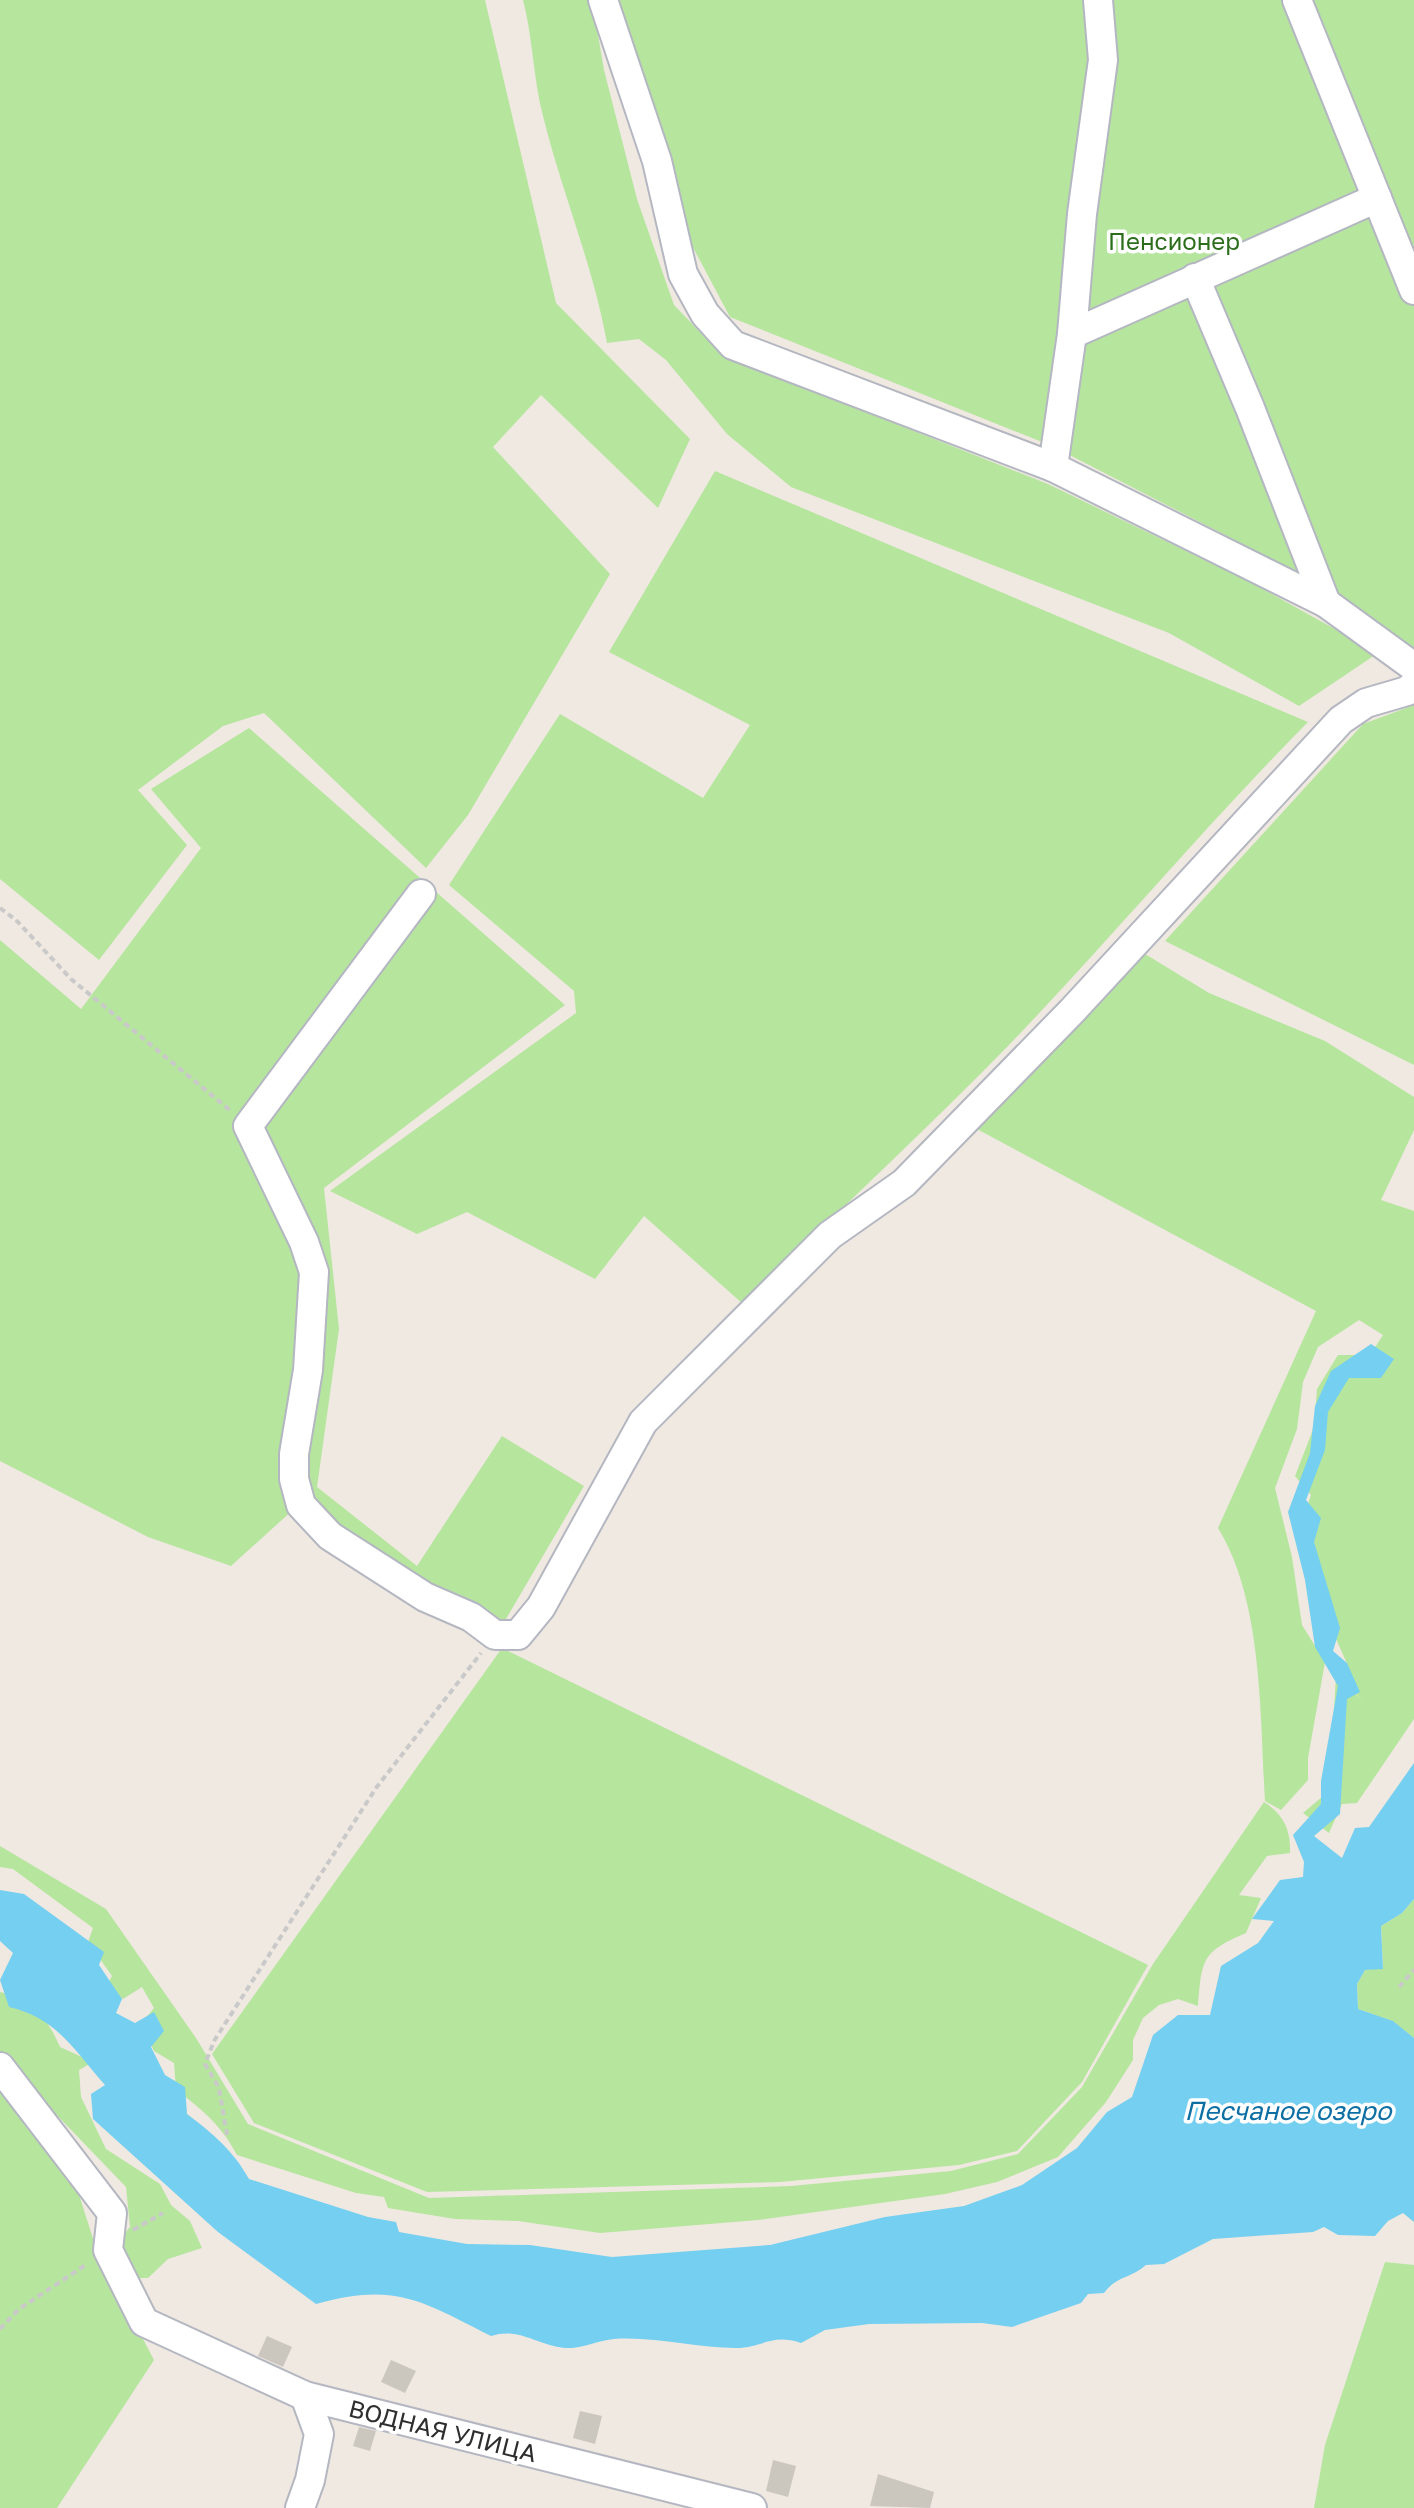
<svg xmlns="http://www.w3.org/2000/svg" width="1414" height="2508" font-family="'Golos Text',sans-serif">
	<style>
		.green { fill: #b6e59e }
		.water { fill: #75cff0 }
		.building { fill: #cbc7bf }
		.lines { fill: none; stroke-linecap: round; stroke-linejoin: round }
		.minor-casing { stroke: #b4b7c1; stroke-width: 32 }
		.path { stroke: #c9c9c9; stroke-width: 4; stroke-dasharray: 6 4; stroke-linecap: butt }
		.minor { stroke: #fff; stroke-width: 28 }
		.labels { text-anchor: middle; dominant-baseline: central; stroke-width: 7; stroke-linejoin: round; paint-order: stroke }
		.park-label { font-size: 24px; fill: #2c6e1b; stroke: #fff }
		.street-label { font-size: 24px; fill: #2e2e2e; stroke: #fff }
		.water-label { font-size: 26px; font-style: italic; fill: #0d6fa3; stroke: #fff }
	</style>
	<rect width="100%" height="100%" fill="#efe9e1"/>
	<!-- green -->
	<g class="green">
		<path d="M0,0h485l71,303 134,136 -32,69 -117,-113 -48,52 117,127 -142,241 -42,53 -162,-155 -41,13 -85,64 49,55 -88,115 -99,-81z"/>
		<path d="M523,0h69l12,70 33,129 37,106 48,50 326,129 204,99 126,70 -79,53 -130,-73 -378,-146 -64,-53 -61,-74 -27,-21 -32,4c-14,-78 -45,-150 -64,-227 -10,-38 -10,-78 -20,-116z"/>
		<path d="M618,0h796v655l-119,-84 -243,-125 -322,-129 -42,-79z"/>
		<path d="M715,471l593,251c-104,105 -198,218 -300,324 -86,88 -177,172 -265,258l-99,-88 -49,63 -128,-67 -50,22 -87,-43 246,-178 -2,-22 -125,-106 111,-171 143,84 47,-73 -141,-73z"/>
		<path d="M1414,705v360l-249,-124 198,-217z"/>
		<path d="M249,728l316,277 -241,183 15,141 -22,158 100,79 85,-130 82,50 -81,138 -68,-33 -140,-83 -64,58 -83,-29 -148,-76v-521l81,69 120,-161 -50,-59z"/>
		<path d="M1145,954l64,39 116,48 89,56v33l-33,70 33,11v508l-57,84 -15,1 -13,29 -26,-20 26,-22 7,-115 28,26 -27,-27 12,-7 -13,-29 -33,-121 8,-23 -16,-19 19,-49 3,-38 21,-34h32l13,-20 -24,-15 -41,27 -15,35 -6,47 -22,59 17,69 10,68 23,37 -17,96v22l-27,30 -16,-9c-5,-85 -2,-200 -47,-273l98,-217 -341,-183z"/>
		<path d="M502,1648l646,317 -66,117 -65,69 -58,14 -179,17 -353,10 -173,-69 -42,-69z"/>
		<path d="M1264,1802c19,12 27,27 26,51l-23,3 -28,39 22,3 -15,35c-45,19 -44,27 -48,73l-20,-7 -19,6 -16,13 -10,22v20l-27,42 -48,55 -61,25 -52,12 -187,26 -158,13 -82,-12 -63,-2 -67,-11 -4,-11 -28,-4 -119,-38c-15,-29 -35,-46 -61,-65l-2,-27 -20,-12 -13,-27 13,-16 -12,-21 -19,12 -18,-10 7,-13 -24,-34 5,-14 -80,-59 -13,-2v-21l106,63 90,129 52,86 181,74 362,-12 160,-15 67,-17 64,-67 71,-123z"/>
		<path d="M1414,1899v139l-22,-17 -34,-12 -1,-25 8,-14 18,-2 -2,-42 21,-13z"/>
		<path d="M0,1992c33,8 47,25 60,55l33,15 -14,8 2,27 25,52 54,35 11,21 19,16 12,27 -34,11 -20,19h-15l-18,-33 15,-18 -4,-40 -126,-131z"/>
		<path d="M0,2087l73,89 24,75 57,109 -97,148h-57z"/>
		<path d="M1385,2262l29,3v243h-100l11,-63z"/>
	</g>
	<!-- water -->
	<path class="water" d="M1371,1344l23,15 -13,19h-32l-21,34 -3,38 -19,50 15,18 -7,24 26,86 -7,23 14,12 13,29 -13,7 -7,115 -26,22 28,22 13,-30 14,-1 45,-64v136l-12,14 -21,13 2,43 -18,1 -8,14 1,25 35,12 21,17v184l-11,-9 -15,8 -13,15 -37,-1 -14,-8 -11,5 -100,7 -49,25 -18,1c-14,13 -30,11 -42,28l-16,1 -7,9 -69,24 -30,-4 -113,1 -44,6 -24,13c-30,-10 -38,5 -65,5 -40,0 -82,-12 -122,-9 -14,1 -28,8 -42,9 -32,1 -50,-22 -81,-12 -70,-35 -95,-54 -175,-32l-98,-72 -125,-113 -2,-25 14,-9c-31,-35 -48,-67 -96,-78l-9,-27 13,-27 -13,-12v-51l24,4 80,58 -5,13 23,34 -6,14 19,10 19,-11 10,19 -13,16 14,28 20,12 2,27c25,19 46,36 62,65l119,38 28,5 3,10 68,12 63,1 82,12 158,-12 115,-28 79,-11 58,-21 55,-37 30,-36 25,-15 21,-62 25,-20h32l11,-49 37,-23 16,-22 -22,-2 28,-39 23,-3 1,-15 -11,-27 28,-31v-23l17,-95 -23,-39 -10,-67 -17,-68 22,-59 5,-47 16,-35z"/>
	<!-- building -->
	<g class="building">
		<path d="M267,2336l25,11 -9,20 -25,-11z"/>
		<path d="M391,2360l25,11 -11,22 -24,-11z"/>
		<path d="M580,2411l22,5 -7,28 -22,-6z"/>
		<path d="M359,2427l17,4 -6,20 -17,-5z"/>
		<path d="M773,2460l23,6 -8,31 -22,-6z"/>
		<path d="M878,2474l56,18 -4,16 -60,-2z"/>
	</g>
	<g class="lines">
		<!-- minor casing -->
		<g class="minor-casing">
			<g id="minor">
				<path d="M603,0l54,161 26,113 22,40 28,31 320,122 273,136 88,64"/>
				<path d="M1297,0l117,290"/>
				<path d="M1195,278l55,130 76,195"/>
				<path d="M1072,334l305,-136"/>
				<path d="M1053,467l19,-133 10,-120 21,-154 -5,-60"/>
				<path d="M421,894l-173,232 56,116 10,30 -6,98 -14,84v25l7,26 29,31 95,61 46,20 24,18h23l23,-28 102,-185 187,-187 74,-52 167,-171 270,-292 25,-17 41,-12 7,-6"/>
				<path d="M0,2067l112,146 -4,37 36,72 161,74 447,112"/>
				<path d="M300,2508l10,-28 9,-46 -14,-38"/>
			</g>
		</g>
		<!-- path -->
		<g class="path">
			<path d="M0,908l16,12 55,59 160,132"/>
			<path d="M1399,1987l15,-17"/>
			<path d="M227,2135l-8,-47 -14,-24 9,-23 162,-253 105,-135"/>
			<path d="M133,2230l30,-17"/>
			<path d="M0,2329l19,-20 68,-45"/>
		</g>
		<!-- minor -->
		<use href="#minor" class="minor"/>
	</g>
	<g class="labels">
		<!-- park labels -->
		<g class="park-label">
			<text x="1174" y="240">Пенсионер</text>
		</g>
		<!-- street labels -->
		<g class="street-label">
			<text transform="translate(443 2430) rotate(14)">ВОДНАЯ УЛИЦА</text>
		</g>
		<!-- water labels -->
		<g class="water-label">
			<text x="1288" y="2110">Песчаное озеро</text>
		</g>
	</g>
</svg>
